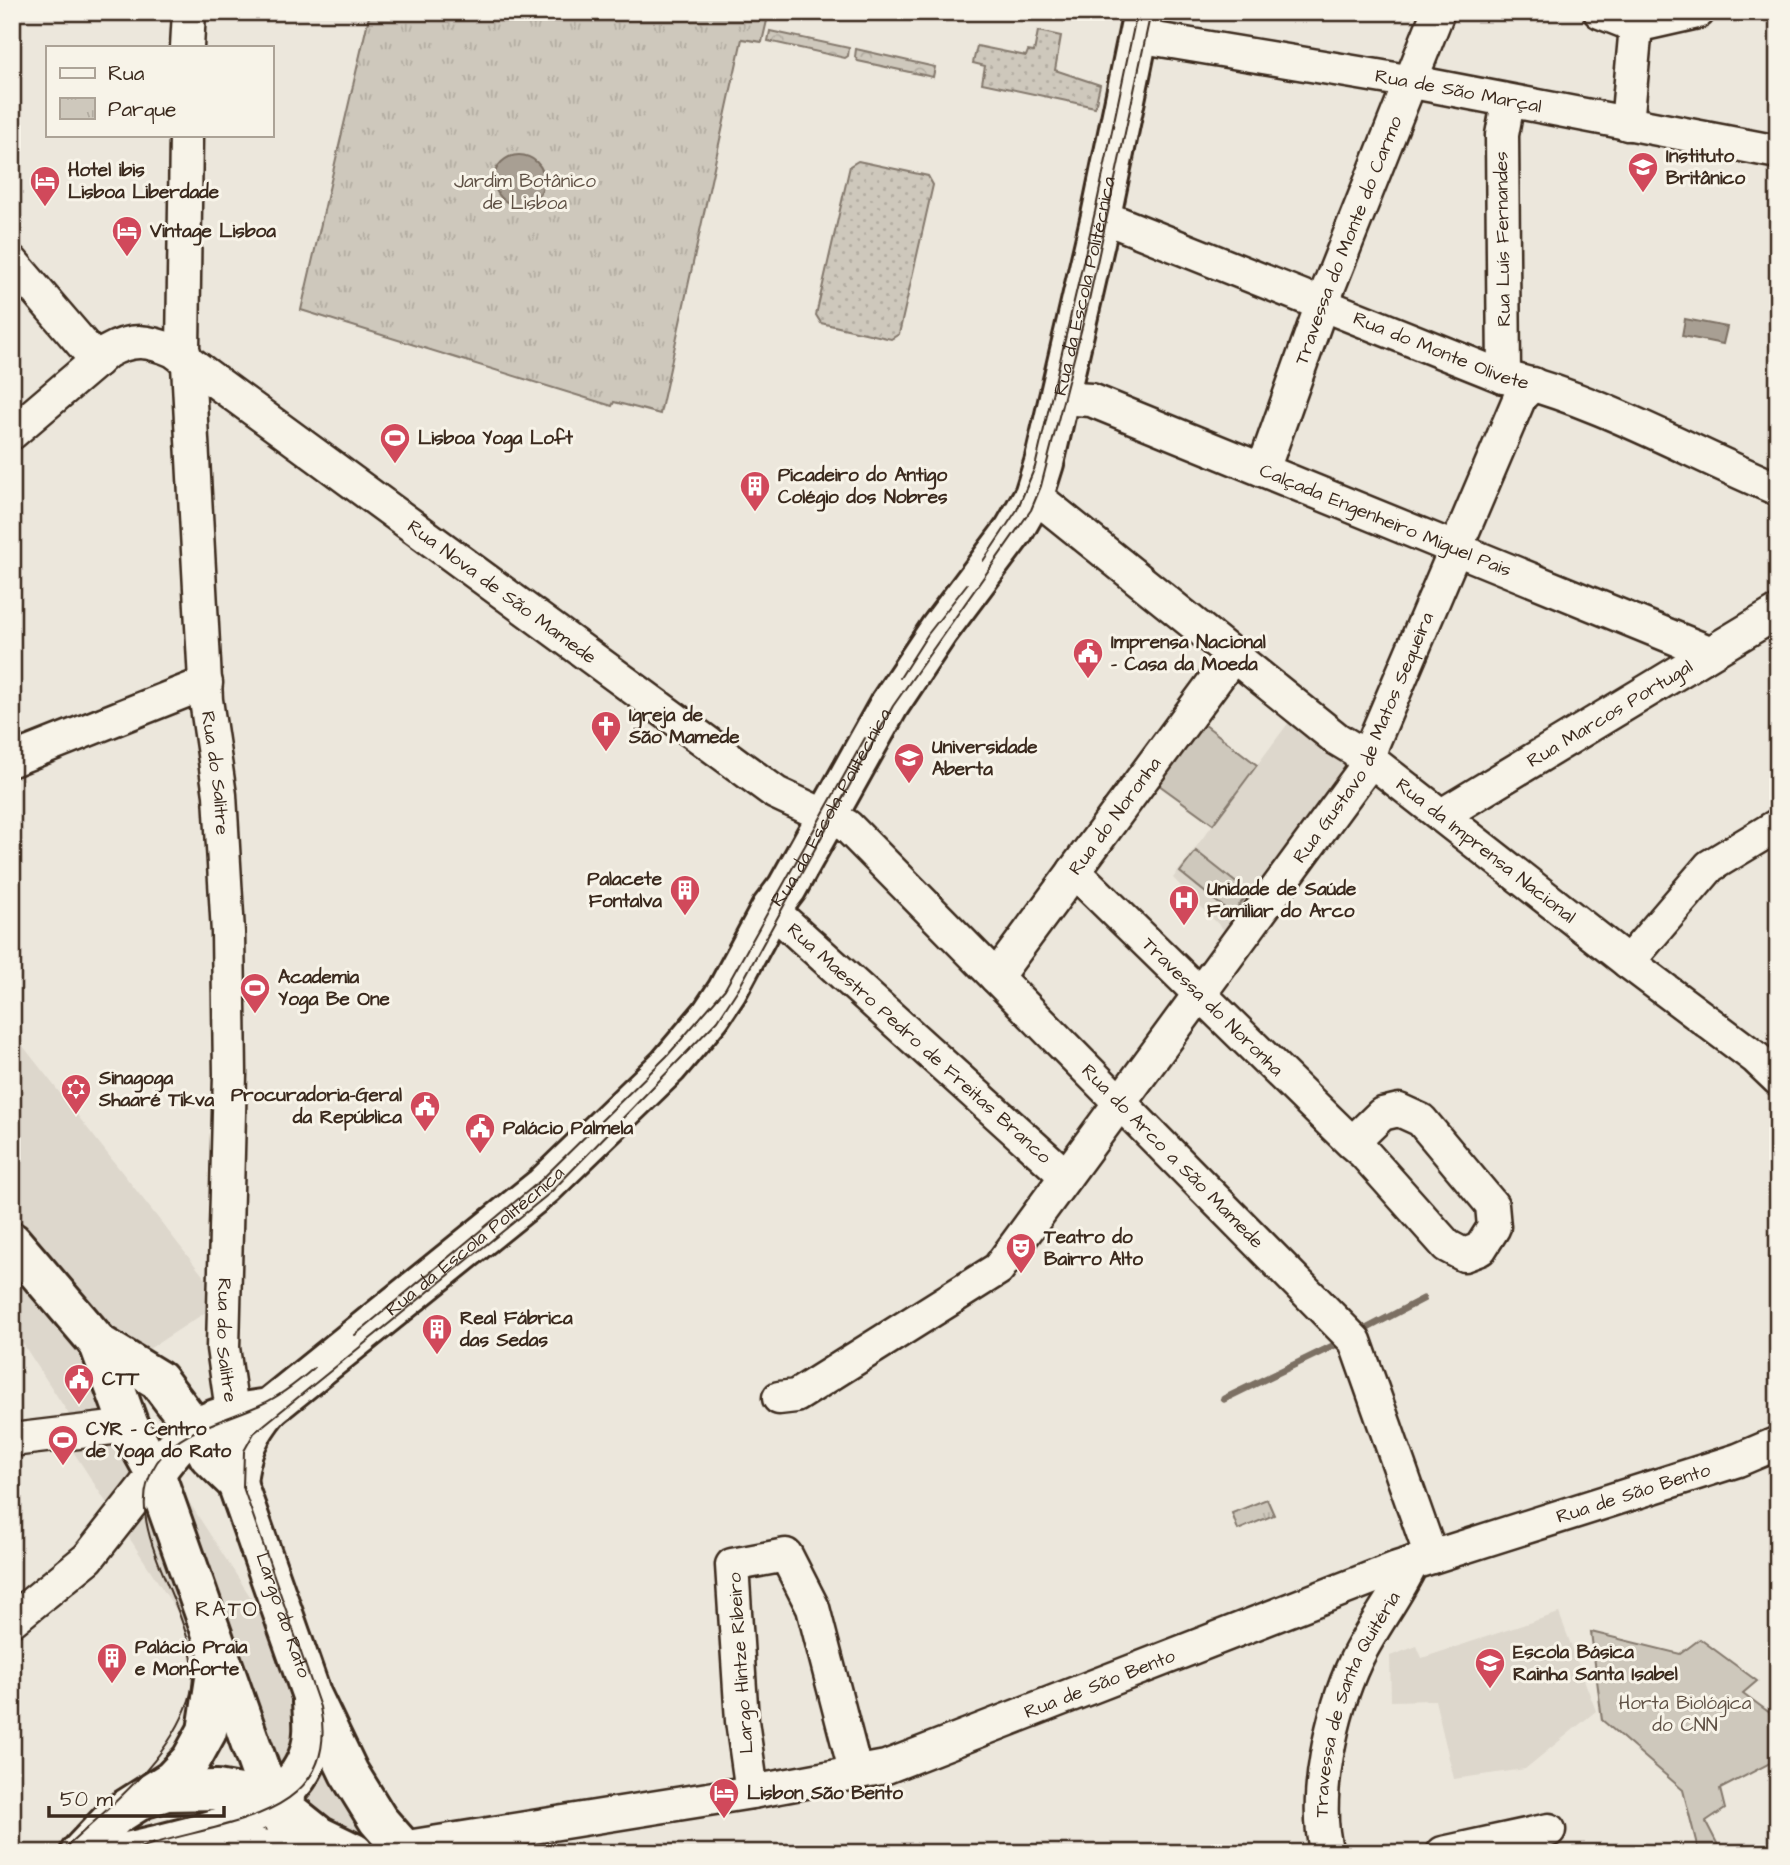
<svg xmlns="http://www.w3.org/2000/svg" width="1790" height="1865" font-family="'Architects Daughter',sans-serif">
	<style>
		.built { fill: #ddd7cc }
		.grass { fill: url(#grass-dots); stroke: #84796d; stroke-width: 2 }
		.forest { fill: url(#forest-crowns); stroke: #84796d; stroke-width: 2 }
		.park { fill: url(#park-tufts); stroke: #84796d; stroke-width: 2 }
		.garden { fill: #cec8bc; stroke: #84796d; stroke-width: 2 }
		.water { fill: #a89f93; stroke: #7c7064; stroke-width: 2 }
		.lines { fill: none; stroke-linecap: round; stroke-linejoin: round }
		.stream { stroke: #7c7064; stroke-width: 7 }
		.minor-casing { stroke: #3b2a1e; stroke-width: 37 }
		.major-casing { stroke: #3b2a1e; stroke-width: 44 }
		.minor { stroke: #f7f3e8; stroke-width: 32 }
		.major { stroke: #f7f3e8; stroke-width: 38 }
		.tram { stroke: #3b2a1e; stroke-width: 2 }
		.labels { text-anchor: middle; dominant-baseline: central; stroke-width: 6; stroke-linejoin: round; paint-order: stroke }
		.street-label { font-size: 19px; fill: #3b2a1e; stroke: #f7f3e8 }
		.poi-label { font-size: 19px; font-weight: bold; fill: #3b2a1e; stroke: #f7f3e8; text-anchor: start }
		.park-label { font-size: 19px; fill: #605246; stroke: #f7f3e8 }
		.neighbourhood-label { font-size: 21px; letter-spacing: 2px; fill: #3b2a1e; stroke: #f7f3e8 }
	</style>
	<defs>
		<pattern id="grass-dots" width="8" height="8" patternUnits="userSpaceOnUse" patternTransform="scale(1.75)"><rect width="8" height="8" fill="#cec8bc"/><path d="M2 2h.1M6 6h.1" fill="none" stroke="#b2aca1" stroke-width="1.8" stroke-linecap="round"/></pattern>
		<pattern id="forest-crowns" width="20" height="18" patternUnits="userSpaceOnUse" patternTransform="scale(1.75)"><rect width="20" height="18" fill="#cec8bc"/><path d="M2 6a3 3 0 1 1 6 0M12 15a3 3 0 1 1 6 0" fill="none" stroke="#b2aca1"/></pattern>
		<pattern id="park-tufts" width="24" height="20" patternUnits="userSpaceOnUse" patternTransform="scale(1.75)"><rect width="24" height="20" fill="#cec8bc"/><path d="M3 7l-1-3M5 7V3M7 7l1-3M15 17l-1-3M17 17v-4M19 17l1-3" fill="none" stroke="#b2aca1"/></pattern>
	</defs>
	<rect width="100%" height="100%" fill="#ece7dc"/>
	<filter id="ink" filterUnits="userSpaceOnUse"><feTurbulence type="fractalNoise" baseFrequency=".0143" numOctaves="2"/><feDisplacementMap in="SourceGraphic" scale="14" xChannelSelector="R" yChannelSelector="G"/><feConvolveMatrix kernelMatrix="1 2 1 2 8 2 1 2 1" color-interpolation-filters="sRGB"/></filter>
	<g filter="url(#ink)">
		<!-- built -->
		<g class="built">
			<path d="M1292,718l57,43 -125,169 -51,-52z"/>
			<path d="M12,1032l211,269 -111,72 5,18 260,401 20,61h-44l-34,-23 -263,-405 14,-9 -58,-89z"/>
			<path d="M1559,1613l37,98 -71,58 -71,10 -19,-79 -44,1 -1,-45 27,-10 5,12z"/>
		</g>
		<!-- grass -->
		<g class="grass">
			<path d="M1038,31l23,5 -6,34 45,15 -5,22 -113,-24 3,-17 -12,-3 4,-17 49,10 2,-5 6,1z"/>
			<path d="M858,161l70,15 5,9 -34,149 -8,5 -70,-16 -5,-8 34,-149z"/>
		</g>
		<!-- forest -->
		<g class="forest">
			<path d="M770,31l79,17 -1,8 -3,2 -77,-17z"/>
			<path d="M856,49l79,18 -2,10 -75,-16 -3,-4z"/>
		</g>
		<!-- park -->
		<g class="park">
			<path d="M370,12h399l-7,30 -20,-3 -82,375 -46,-12 -2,4 -311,-96z"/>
			<path d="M1267,1499l7,16 -36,15 -6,-17z"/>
		</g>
		<!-- garden -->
		<g class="garden">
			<path d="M1200,721l57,44 -44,59 -58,-42z"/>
			<path d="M1196,851l53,42 -17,21 -52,-42z"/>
			<path d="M1591,1632l89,22 20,-15 57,42 -14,12 35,26v40l-58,30 5,20 -19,13 16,31h-23l-16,-63 -81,-70z"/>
		</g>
		<!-- water -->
		<g class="water">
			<circle cx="519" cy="180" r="25"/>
			<path d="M1685,319l42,8 -4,17 -41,-8z"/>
		</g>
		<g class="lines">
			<!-- stream -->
			<g class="stream">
				<path d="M1360,1332l63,-33"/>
				<path d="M1224,1399l119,-58"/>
			</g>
			<!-- minor casing -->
			<g class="minor-casing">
				<g id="minor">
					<path d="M1600,12l36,14 62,-14"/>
					<path id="s1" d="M1137,36l276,46 365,70"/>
					<path d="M187,47l2,-35"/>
					<path d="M1627,124l9,-98"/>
					<path id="s2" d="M186,135l-3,214 5,16 18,335 14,95 8,138 2,141 -7,274 13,90"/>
					<path id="s3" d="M1101,216l403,161c96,23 183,74 274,112"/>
					<path d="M12,262l85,99"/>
					<path d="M1504,377l-2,-242 6,-33"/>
					<path id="s4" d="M1059,398l32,2 618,252"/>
					<path id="s5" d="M12,433l95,-81c25,-14 41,-12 67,-1l602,442 71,33 508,515 76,215"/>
					<path id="s6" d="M1263,470l59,-166 116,-292"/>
					<path d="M1034,495l303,244 20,12 9,16"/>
					<path d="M12,760l194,-77"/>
					<path id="s7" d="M1366,767l12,-1 250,196 128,96 22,21"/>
					<path id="s8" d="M1442,815l336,-203"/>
					<path id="s9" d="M1074,871l278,272 12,10 83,93 17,9 16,-6 14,-22 -2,-22 -71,-85 -22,-10 -17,4 -30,29"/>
					<path id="s10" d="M771,909l295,267"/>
					<path d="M1628,962l82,-96 68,-41"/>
					<path id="s11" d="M996,977l237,-321"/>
					<path id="s12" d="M779,1398l17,-2 202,-127 368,-502 7,-24 147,-346 13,-13"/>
					<path d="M12,1440l117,-14"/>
					<path d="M12,1620l76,-62 67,-85"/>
					<path d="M752,1792l-10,-71 -10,-156 54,-10 27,53 43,166"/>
					<path id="s13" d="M401,1848l351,-56 134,-25 511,-199 341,-108 40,-17"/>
					<path id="s14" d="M1327,1853c-15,-54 5,-142 29,-193 16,-33 40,-63 56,-97"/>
					<path d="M1443,1853l106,-23"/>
				</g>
			</g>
			<!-- major casing -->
			<g class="major-casing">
				<g id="major">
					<path id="s15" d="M12,1242l87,102 59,36 37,49 14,27 28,27 75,213 37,77 29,47 29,33"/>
					<path d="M99,1344l30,82 26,47 105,297 32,67 15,16"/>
					<path id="s16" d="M155,1473c36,-50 54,-57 114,-65l275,-222 124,-120 43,-51 16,-24 44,-82 16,-21 102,-183 50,-75 75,-100 20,-35 10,-32 57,-247 42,-204"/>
					<path d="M237,1483c3,-31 12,-51 32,-75"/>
					<path d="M148,1797l19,-6 50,-1 57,10 45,36 35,17"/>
					<path d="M195,1840l97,13"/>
					<path d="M80,1853l35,-37 57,-36 19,-20 16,-29 11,-72"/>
					<path d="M123,1853c62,-16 165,-30 187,-102 5,-16 3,-32 2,-49"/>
				</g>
			</g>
			<!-- minor -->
			<use href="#minor" class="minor"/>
			<!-- major -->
			<use href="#major" class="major"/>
			<!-- tram -->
			<g class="tram">
				<path d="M983,561l34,-51 18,-43 60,-255 42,-200"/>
				<path d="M900,678l28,-44 39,-50"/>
				<path d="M355,1335l185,-154 127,-125 58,-67 140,-251"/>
				<path d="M60,1853c46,-44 108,-90 129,-153 25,-77 -79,-169 -32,-238 23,-33 71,-42 105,-58 19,-8 37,-23 52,-36"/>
				<path d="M126,1853c75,-32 218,-25 194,-146l-77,-220 1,-36 10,-18 296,-240 168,-173 22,-34 153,-280 138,-196 10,-24 48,-186 62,-288"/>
			</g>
		</g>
	</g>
	<!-- icons -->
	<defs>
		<g id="school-pin" transform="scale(1.575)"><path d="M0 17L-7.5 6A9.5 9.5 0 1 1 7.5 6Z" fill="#d1495b" stroke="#f7f3e8"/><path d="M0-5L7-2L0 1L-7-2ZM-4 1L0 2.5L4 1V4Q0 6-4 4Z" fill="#fff"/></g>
		<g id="hotel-pin" transform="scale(1.575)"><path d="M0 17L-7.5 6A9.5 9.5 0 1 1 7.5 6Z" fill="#d1495b" stroke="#f7f3e8"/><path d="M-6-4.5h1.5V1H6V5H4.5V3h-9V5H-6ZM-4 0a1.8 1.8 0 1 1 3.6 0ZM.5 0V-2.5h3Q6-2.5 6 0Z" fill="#fff"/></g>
		<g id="stadium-pin" transform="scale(1.575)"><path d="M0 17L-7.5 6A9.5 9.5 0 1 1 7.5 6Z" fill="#d1495b" stroke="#f7f3e8"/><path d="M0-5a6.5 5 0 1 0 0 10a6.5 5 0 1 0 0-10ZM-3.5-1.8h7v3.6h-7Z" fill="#fff"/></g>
		<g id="building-pin" transform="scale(1.575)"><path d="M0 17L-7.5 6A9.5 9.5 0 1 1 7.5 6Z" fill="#d1495b" stroke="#f7f3e8"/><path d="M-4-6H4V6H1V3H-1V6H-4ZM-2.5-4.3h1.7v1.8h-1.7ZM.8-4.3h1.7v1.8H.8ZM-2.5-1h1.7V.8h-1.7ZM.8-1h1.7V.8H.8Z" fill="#fff"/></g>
		<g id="civic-pin" transform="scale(1.575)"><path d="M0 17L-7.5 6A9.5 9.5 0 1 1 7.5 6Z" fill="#d1495b" stroke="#f7f3e8"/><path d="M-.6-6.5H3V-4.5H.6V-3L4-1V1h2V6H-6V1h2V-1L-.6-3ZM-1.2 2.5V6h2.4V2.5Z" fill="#fff"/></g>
		<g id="church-pin" transform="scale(1.575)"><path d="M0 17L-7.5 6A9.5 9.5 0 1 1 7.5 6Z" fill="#d1495b" stroke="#f7f3e8"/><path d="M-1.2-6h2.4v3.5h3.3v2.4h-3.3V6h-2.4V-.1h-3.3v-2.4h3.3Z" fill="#fff"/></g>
		<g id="university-pin" transform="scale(1.575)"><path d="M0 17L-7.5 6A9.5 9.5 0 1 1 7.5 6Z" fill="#d1495b" stroke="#f7f3e8"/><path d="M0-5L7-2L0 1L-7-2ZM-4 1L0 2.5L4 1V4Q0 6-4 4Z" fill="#fff"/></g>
		<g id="hospital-pin" transform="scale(1.575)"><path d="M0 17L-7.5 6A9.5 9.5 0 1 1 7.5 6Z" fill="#d1495b" stroke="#f7f3e8"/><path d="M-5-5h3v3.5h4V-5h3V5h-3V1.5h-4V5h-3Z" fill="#fff"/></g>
		<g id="synagogue-pin" transform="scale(1.575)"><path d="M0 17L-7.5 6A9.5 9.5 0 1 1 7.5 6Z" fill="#d1495b" stroke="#f7f3e8"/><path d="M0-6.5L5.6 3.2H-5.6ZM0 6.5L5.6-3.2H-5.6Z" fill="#fff"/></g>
		<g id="theatre-pin" transform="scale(1.575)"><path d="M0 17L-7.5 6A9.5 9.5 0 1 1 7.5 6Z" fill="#d1495b" stroke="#f7f3e8"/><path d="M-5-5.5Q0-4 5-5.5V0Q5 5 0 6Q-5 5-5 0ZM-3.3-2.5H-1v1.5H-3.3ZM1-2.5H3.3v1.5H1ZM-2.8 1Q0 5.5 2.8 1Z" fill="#fff"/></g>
	</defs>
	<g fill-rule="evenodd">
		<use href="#school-pin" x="1643" y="167"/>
		<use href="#hotel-pin" x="45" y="181"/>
		<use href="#hotel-pin" x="127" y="231"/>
		<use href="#stadium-pin" x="395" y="438"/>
		<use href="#building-pin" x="755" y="486"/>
		<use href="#civic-pin" x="1088" y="653"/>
		<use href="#church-pin" x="606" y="726"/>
		<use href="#university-pin" x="909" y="758"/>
		<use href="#building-pin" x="685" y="890"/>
		<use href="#hospital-pin" x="1184" y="900"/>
		<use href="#stadium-pin" x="255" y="988"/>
		<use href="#synagogue-pin" x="76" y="1089"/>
		<use href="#civic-pin" x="425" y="1106"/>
		<use href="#civic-pin" x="480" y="1128"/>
		<use href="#theatre-pin" x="1021" y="1248"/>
		<use href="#building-pin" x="437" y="1329"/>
		<use href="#civic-pin" x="79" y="1379"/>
		<use href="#stadium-pin" x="63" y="1440"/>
		<use href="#building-pin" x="112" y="1658"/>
		<use href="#school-pin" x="1490" y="1663"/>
		<use href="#hotel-pin" x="724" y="1793"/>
	</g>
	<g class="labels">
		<!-- street labels -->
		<g class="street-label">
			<text stroke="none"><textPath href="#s1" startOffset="326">Rua de São Marçal</textPath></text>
			<text transform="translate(1503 239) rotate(-91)">Rua Luís Fernandes</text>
			<text stroke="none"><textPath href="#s6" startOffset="245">Travessa do Monte do Carmo</textPath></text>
			<text stroke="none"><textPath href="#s16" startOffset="1558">Rua da Escola Politécnica</textPath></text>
			<text stroke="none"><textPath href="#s3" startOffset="366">Rua do Monte Olivete</textPath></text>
			<text stroke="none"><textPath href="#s4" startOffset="350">Calçada Engenheiro Miguel Pais</textPath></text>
			<text stroke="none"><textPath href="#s5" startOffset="602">Rua Nova de São Mamede</textPath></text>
			<text stroke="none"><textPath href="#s8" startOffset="196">Rua Marcos Portugal</textPath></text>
			<text stroke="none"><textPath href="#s12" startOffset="903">Rua Gustavo de Matos Sequeira</textPath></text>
			<text stroke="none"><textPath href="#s2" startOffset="640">Rua do Salitre</textPath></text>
			<text stroke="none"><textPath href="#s16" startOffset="970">Rua da Escola Politécnica</textPath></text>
			<text stroke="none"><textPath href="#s11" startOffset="200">Rua do Noronha</textPath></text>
			<text stroke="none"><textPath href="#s7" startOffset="149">Rua da Imprensa Nacional</textPath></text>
			<text stroke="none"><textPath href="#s9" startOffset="194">Travessa do Noronha</textPath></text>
			<text stroke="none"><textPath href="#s10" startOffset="200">Rua Maestro Pedro de Freitas Branco</textPath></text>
			<text stroke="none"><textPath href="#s5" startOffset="1484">Rua do Arco a São Mamede</textPath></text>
			<text stroke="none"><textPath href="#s16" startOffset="402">Rua da Escola Politécnica</textPath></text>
			<text stroke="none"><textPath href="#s2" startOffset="1208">Rua do Salitre</textPath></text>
			<text stroke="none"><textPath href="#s13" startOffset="1288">Rua de São Bento</textPath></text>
			<text stroke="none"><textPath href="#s15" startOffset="474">Largo do Rato</textPath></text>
			<text transform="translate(741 1663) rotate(-94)">Largo Hintze Ribeiro</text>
			<text stroke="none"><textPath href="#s13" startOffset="721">Rua de São Bento</textPath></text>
			<text stroke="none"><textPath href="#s14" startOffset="156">Travessa de Santa Quitéria</textPath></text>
		</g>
		<!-- poi labels -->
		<g class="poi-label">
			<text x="1666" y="156">Instituto<tspan x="1666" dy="22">Britânico</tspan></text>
			<text x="68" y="170">Hotel ibis<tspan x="68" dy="22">Lisboa Liberdade</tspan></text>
			<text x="150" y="231">Vintage Lisboa</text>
			<text x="418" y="438">Lisboa Yoga Loft</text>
			<text x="778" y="475">Picadeiro do Antigo<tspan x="778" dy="22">Colégio dos Nobres</tspan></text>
			<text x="1111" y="642">Imprensa Nacional<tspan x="1111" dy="22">- Casa da Moeda</tspan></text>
			<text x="629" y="715">Igreja de<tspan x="629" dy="22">São Mamede</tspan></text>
			<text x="932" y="747">Universidade<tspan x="932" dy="22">Aberta</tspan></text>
			<text x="662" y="879" text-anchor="end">Palacete<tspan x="662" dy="22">Fontalva</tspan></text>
			<text x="1207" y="889">Unidade de Saúde<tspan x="1207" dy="22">Familiar do Arco</tspan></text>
			<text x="278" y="977">Academia<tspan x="278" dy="22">Yoga Be One</tspan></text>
			<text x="99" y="1078">Sinagoga<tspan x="99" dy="22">Shaaré Tikva</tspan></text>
			<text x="402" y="1095" text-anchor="end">Procuradoria-Geral<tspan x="402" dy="22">da República</tspan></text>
			<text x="503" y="1128">Palácio Palmela</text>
			<text x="1044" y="1237">Teatro do<tspan x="1044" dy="22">Bairro Alto</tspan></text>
			<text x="460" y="1318">Real Fábrica<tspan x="460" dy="22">das Sedas</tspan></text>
			<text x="102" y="1379">CTT</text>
			<text x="86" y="1429">CYR - Centro<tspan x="86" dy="22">de Yoga do Rato</tspan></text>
			<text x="135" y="1647">Palácio Praia<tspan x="135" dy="22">e Monforte</tspan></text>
			<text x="1513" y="1652">Escola Básica<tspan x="1513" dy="22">Rainha Santa Isabel</tspan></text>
			<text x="747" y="1793">Lisbon São Bento</text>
		</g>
		<!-- park labels -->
		<g class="park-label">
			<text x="525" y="181">Jardim Botânico<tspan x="525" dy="22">de Lisboa</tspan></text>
			<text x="1685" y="1703">Horta Biológica<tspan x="1685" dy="22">do CNN</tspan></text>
		</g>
		<!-- neighbourhood labels -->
		<g class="neighbourhood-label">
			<text x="227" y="1609">RATO</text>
		</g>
	</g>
	<!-- margin -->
	<rect width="1790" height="1865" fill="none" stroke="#f7f3e8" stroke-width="42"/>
	<rect x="21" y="21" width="1748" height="1823" fill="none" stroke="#3b2a1e" stroke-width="2.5" filter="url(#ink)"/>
	<!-- legend -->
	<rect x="46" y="46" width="228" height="91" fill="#f7f3e8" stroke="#aca397" stroke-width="2"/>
	<rect x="60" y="68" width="35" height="10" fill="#f7f3e8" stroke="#aca397" stroke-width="2"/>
	<text x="108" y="80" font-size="21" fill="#3b2a1e">Rua</text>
	<rect x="60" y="98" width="35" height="21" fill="url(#park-tufts)" stroke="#aca397" stroke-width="2"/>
	<text x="108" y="116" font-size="21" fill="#3b2a1e">Parque</text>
	<!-- scale -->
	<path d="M49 1806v10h175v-10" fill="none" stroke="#3b2a1e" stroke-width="3.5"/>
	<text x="60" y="1806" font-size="21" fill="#3b2a1e" stroke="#f7f3e8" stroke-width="5" paint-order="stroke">50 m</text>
</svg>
